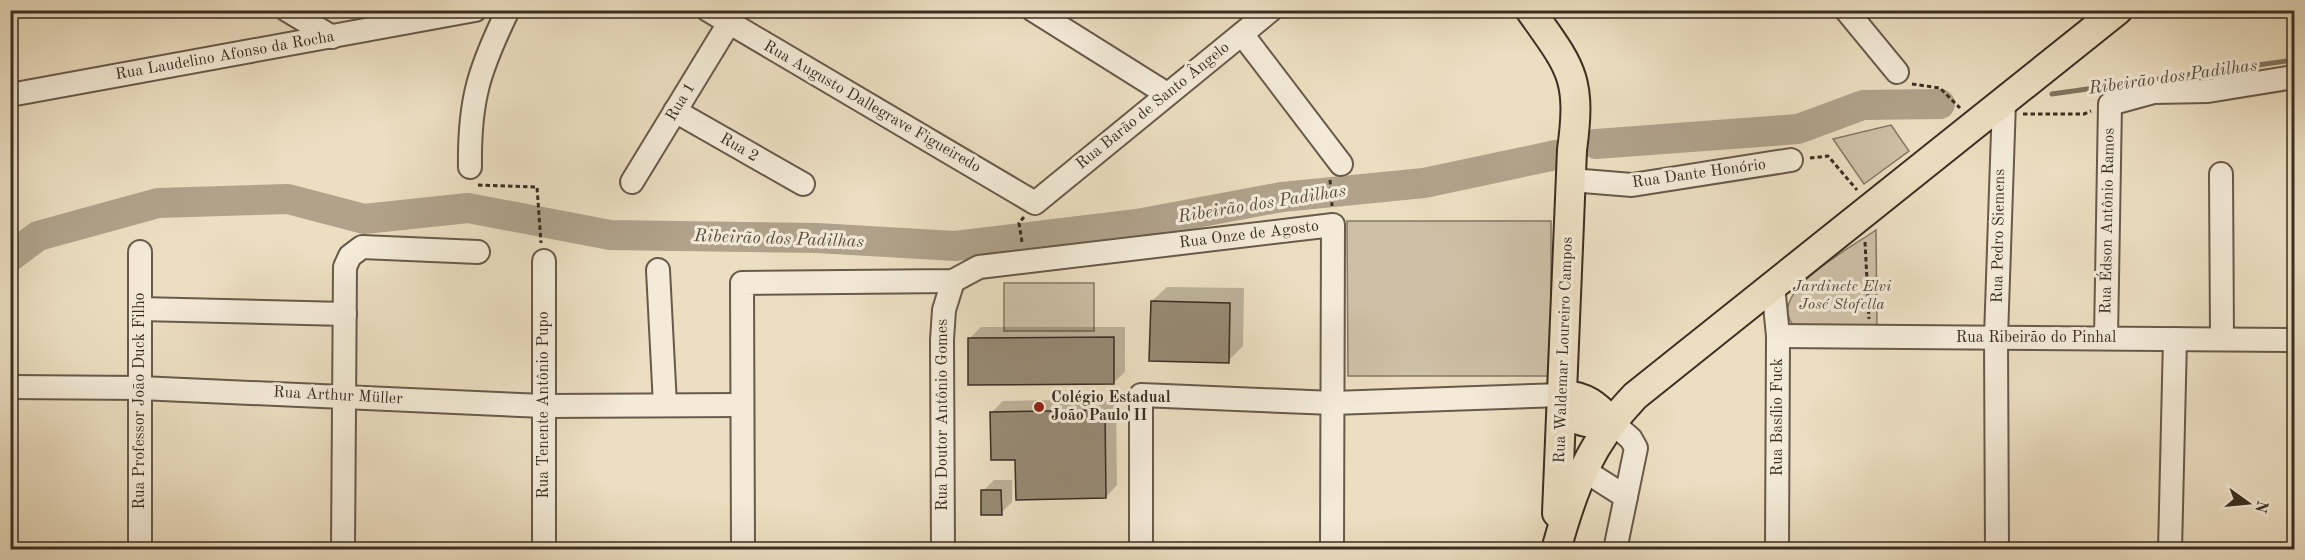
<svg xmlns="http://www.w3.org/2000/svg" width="2305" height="560" font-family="'Old Standard TT',serif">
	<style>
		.green { fill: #cec0a6; stroke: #847764; stroke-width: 1.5 }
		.shadow { fill: #0003 }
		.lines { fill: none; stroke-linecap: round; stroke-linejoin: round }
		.stream { stroke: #817461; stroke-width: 5 }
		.river { stroke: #b0a28b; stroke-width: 30 }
		.building { fill: #978a75; stroke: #3b2e23; stroke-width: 1.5 }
		.minor-casing { stroke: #675a4a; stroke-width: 26 }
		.major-casing { stroke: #3b2e23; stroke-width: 32 }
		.path { stroke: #3b2e23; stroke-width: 3; stroke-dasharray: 4.5 3; stroke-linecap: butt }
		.minor { stroke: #f3ead7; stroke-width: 22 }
		.major { stroke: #ecdec1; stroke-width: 28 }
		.poi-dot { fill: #8f2418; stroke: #f3ead7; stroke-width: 2 }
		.labels { text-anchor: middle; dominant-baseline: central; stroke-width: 6; stroke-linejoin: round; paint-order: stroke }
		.street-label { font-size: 16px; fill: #3b2e23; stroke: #f3ead7 }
		.park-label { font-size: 16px; font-style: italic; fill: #584b3d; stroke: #f3ead7 }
		.poi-label { font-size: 16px; font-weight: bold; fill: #3b2e23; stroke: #f3ead7; text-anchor: start }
		.water-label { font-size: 18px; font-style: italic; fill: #584b3d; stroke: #f3ead7 }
	</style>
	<rect width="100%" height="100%" fill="#ecdec1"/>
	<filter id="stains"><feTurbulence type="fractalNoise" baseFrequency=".00333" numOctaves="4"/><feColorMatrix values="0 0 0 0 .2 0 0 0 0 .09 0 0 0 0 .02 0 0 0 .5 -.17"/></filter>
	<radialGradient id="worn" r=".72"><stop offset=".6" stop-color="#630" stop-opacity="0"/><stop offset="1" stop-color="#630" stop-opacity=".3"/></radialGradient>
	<!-- green -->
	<g class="green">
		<path d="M1891,125l18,26 -45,33 -31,-45z"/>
		<path d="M1347,221h204v155h-203z"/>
		<path d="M1876,230l1,99c-16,1 -60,6 -74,2 -5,-1 -11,-6 -13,-11 -17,-32 64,-74 86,-90z"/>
		<rect x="1004" y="283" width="90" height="48"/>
	</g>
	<!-- shadow -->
	<g class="shadow">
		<path d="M1167,287l77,1 -1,58 -15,15 -76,-60z"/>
		<path d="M981,327h144v45l-12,11 -144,-44z"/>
		<path d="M1116,399l1,86 -11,12 -89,-39 -25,-46 11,-11z"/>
		<path d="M994,480h18v22l-11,11 -18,-22z"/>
	</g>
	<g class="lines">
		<!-- stream -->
		<path class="stream" d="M2052,94l242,-34"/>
		<!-- river -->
		<g class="river">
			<path d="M1596,144l202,-15 65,-24 77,-1"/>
			<path d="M10,257l28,-21 120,-33 130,-4 76,20 104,-11 142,27 207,3 138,8 182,-22 145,-27 142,-14 132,-28"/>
		</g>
	</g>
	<!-- building -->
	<g class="building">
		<path d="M1151,301l79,2 -1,60 -80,-2z"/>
		<path d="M1114,337v47l-146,1v-47z"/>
		<path d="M1105,410l1,88 -90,2 -1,-40h-24l-1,-48z"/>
		<path d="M981,490h20l1,25h-21z"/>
	</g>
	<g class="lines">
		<!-- minor casing -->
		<g class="minor-casing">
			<g id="minor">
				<path d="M287,10l45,27"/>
				<path d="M708,10l327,193 236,-193"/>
				<path d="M1033,10l134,84"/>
				<path d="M1846,10l51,62"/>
				<path d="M1242,34l99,130"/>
				<path d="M10,95l465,-85"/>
				<path d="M675,111l128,73"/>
				<path d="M470,167c-1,-67 9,-97 38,-157"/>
				<path d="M2221,174l1,165"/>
				<path d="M1571,180l61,5 159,-25"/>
				<path d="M632,182l97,-159"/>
				<path d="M658,270l7,135"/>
				<path d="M1773,285l5,51 -1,214"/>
				<path d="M140,309l205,5"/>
				<path d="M1778,336l516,4"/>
				<path d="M2106,338l4,-234 44,-12 54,-1 86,-14"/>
				<path d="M10,387l130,1 404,18 198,-1"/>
				<path d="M1612,422l19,17 5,9 -21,102"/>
				<path d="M1582,469l44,28"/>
				<path d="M140,550v-298"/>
				<path d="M343,550l2,-283 5,-11 12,-9 116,5"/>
				<path d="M544,550v-289"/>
				<path d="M743,550l-1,-267 211,-2 26,-14 354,-42 -1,325"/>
				<path d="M943,550l-1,-210 2,-30 9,-29"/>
				<path d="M1141,550v-155l192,8 229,-8"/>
				<path d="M1997,550l-1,-213 8,-235"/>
				<path d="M2170,550l5,-211"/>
			</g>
		</g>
		<!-- major casing -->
		<g class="major-casing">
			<g id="major">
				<path d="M1530,10c41,58 52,67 42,140l-15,363"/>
				<path d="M1562,395c24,1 34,10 50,27 -30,1 -39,3 -50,-27z"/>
				<path d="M1556,550c17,-62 34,-107 79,-154l483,-386"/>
			</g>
		</g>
		<!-- path -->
		<g class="path">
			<path d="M1912,84l28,4 20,20"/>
			<path d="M2023,114h61l7,-3"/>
			<path d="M1810,158l18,-2 29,34"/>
			<path d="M1330,180l2,26"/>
			<path d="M478,185l59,2 4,56"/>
			<path d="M1022,242l-3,-19 5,-6"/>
			<path d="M1865,242l4,77"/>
		</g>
		<!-- minor -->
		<use href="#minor" class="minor"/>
		<!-- major -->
		<use href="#major" class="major"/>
	</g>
	<!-- markers -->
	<circle class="poi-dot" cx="1039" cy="407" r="6"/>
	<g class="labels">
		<!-- street labels -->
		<g class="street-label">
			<text transform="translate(225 56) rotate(-10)">Rua Laudelino Afonso da Rocha</text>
			<text transform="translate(681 102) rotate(-59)">Rua 1</text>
			<text transform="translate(1153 106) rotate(-39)">Rua Barão de Santo Ângelo</text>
			<text transform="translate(872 107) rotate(30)">Rua Augusto Dallegrave Figueiredo</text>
			<text transform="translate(739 148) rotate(30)">Rua 2</text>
			<text transform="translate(1699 174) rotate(-8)">Rua Dante Honório</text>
			<text transform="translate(2108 221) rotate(-89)">Rua Édson Antônio Ramos</text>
			<text transform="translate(1249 235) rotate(-7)">Rua Onze de Agosto</text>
			<text transform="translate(1999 236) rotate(-89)">Rua Pedro Siemens</text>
			<text x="2036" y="338">Rua Ribeirão do Pinhal</text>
			<text transform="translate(1564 350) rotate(-88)">Rua Waldemar Loureiro Campos</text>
			<text transform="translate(338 396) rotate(3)">Rua Arthur Müller</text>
			<text transform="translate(140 401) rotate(-90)">Rua Professor João Duck Filho</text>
			<text transform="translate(544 405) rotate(-90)">Rua Tenente Antônio Pupo</text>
			<text transform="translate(943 415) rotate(-90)">Rua Doutor Antônio Gomes</text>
			<text transform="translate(1778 417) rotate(-90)">Rua Basílio Fuck</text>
		</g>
		<!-- park labels -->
		<g class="park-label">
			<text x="1842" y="287">Jardinete Elvi<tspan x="1842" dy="18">José Stofella</tspan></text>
		</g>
		<!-- poi labels -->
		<g class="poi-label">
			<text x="1051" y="398">Colégio Estadual<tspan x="1051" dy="18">João Paulo II</tspan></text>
		</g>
		<!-- water labels -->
		<g class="water-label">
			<text transform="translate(2173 77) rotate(-8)">Ribeirão dos Padilhas</text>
			<text transform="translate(1262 204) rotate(-9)">Ribeirão dos Padilhas</text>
			<text transform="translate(779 239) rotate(2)">Ribeirão dos Padilhas</text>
		</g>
	</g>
	<!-- margin -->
	<rect width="2305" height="560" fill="none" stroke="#ecdec1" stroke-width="36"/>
	<rect x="12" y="12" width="2281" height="536" fill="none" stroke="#3b2e23" stroke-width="3"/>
	<rect x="18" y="18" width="2269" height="524" fill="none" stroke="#3b2e23" stroke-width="1.5"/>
	<!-- north arrow -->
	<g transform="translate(2248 503) rotate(105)" stroke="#f3ead7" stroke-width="4.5" paint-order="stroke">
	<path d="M0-4.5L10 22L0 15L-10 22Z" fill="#3b2e23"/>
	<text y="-9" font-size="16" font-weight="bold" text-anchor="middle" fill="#3b2e23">N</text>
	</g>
	<rect width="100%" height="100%" filter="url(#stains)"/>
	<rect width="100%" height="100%" fill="url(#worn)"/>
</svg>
